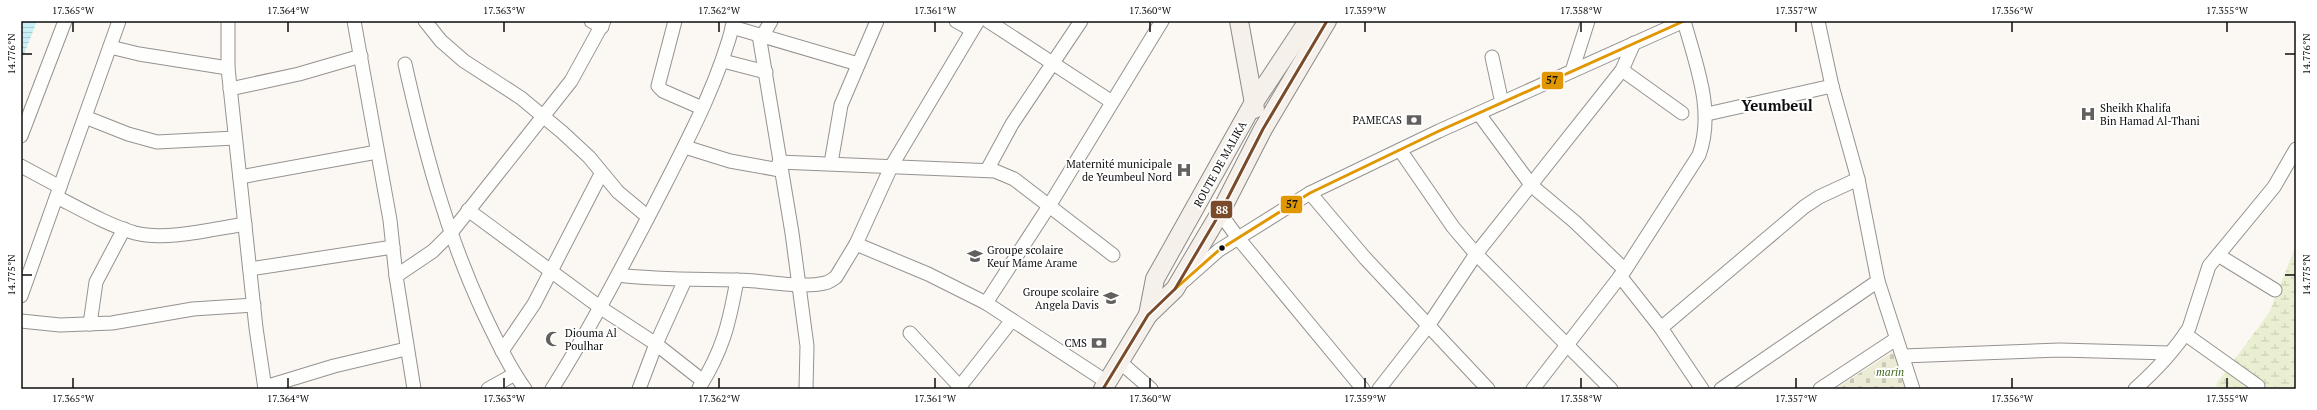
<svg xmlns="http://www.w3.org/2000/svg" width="2317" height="410" font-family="'PT Serif',serif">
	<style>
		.wetland { fill: url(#wetland-marsh) }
		.cemetery { fill: url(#cemetery-stones) }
		.water { fill: url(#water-rules) }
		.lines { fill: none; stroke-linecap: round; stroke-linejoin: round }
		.minor-casing { stroke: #959391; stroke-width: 15 }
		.secondary-casing { stroke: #8b8a87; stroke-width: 20 }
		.minor { stroke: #fefefd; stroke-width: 13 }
		.secondary { stroke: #f5f0ea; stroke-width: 18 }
		.bus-1-casing { stroke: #fff; stroke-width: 6 }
		.bus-2-casing { stroke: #fff; stroke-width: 6 }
		.bus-1 { stroke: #e09701; stroke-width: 3 }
		.bus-2 { stroke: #7a4b2a; stroke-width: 3 }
		.ticks { fill: none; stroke: #0e0e0e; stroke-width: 1.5 }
		.bus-dot { fill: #0e0e0e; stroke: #fff; stroke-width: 1.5 }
		.labels { text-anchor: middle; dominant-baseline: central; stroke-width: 4; stroke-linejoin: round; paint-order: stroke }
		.poi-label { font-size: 11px; fill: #0e0e0e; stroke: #fff; text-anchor: end }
		.street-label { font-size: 11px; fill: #0e0e0e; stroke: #fff }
		.park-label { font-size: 11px; font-style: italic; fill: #3f661d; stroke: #fff }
		.district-label { font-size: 15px; font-weight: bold; fill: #0e0e0e; stroke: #fff }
		.line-badge { stroke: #fff; stroke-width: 1.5 }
		.badge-label { font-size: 11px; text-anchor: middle; font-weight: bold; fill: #fff }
		.pale-badge-label { font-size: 11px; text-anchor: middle; font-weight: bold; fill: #111 }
		.neatline { fill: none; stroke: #0e0e0e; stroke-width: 1.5 }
		.ticks-label { font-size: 10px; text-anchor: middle; fill: #0e0e0e }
	</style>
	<defs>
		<pattern id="wetland-marsh" width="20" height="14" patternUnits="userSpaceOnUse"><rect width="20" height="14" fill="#ebefd2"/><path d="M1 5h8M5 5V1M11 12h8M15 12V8" fill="none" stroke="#c8ccb3"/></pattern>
		<pattern id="cemetery-stones" width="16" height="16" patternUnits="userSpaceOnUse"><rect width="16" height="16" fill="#ecebd6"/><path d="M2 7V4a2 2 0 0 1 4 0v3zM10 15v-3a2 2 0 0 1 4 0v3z" fill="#c9c8b6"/></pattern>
		<pattern id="water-rules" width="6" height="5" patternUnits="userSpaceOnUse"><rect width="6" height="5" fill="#c9f1f5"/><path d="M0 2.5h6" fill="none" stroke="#abcdd1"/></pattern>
	</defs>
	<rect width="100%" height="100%" fill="#fbf7f2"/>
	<!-- wetland -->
	<path class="wetland" d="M2296,245v144h-80l1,-6 52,-70z"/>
	<!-- cemetery -->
	<path class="cemetery" d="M1899,348l12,41h-76z"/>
	<!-- water -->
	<path class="water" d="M21,21h16l-16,41z"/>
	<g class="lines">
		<!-- minor casing -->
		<g class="minor-casing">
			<g id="minor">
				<path d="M228,21v47l28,260 9,61"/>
				<path d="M354,21l36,199 6,56 18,113"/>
				<path d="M425,21l16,20 23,20 57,37 41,34 27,25 29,35 30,25"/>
				<path d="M591,21l11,6"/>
				<path d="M675,21l-17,65 5,5 39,17"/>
				<path d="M956,21l16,9"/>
				<path d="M988,21l124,81"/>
				<path d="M1818,21l14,65 26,93 20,102 35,108"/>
				<path d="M732,27l126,37"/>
				<path d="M759,35l33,198 15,113 -1,43"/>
				<path d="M763,35l8,-14"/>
				<path d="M110,47l29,7 89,14"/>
				<path d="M1492,57l10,46"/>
				<path d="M723,61l43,11"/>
				<path d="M405,64c19,85 41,168 78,248 13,27 25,53 42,77"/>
				<path d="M1622,70l60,43"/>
				<path d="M1572,71l16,-50"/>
				<path d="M230,89l69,-15 62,-18"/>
				<path d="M1479,114l53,72 43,36 50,48"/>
				<path d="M1707,114l125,-28"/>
				<path d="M85,117l43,17 29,8 78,-4"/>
				<path d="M21,136l44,-115"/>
				<path d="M685,147l45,14 50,9"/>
				<path d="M1400,150l53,77 23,27 135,135"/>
				<path d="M779,162l216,9 19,8 99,76"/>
				<path d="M831,163l10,-58 36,-84"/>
				<path d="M21,166l39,21"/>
				<path d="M987,170l25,-46 69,-103"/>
				<path d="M240,177l137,-25"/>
				<path d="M1310,193l55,65 123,131"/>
				<path d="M57,197c25,13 51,28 78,36 31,8 78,-4 110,-9"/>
				<path d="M468,210l133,98 55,36 47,37"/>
				<path d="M1220,213l18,25 125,151"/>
				<path d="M856,244l72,30 58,29 121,79"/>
				<path d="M2218,255l57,35"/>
				<path d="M250,269l143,-22"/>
				<path d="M618,275c40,5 79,4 119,5 26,0 62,9 88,3 4,-1 7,-3 11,-6l20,-33 36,-79 86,-144"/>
				<path d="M396,276l37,-25 17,-17 121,-153 33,-60"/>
				<path d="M1620,276l41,52 41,61"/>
				<path d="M1184,281l35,-31 91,-57 129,-62 245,-110"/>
				<path d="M21,296l98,-275"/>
				<path d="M986,303l63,-97 113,-185"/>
				<path d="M21,321l39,4 52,-2 81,-14 61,-4"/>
				<path d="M90,324l6,-42 28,-53"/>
				<path d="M1661,328l143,-121 15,-10 39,-18"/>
				<path d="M910,333l50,54"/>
				<path d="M2185,334l73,52"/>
				<path d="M502,351l32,-47 67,-130"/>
				<path d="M1903,356l157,-6 109,3"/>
				<path d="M1120,362l31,27"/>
				<path d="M265,387l69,-21 72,-17"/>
				<path d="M699,388c24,-38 30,-64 38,-108"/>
				<path d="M488,389l27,-15"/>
				<path d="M552,389c38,-60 70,-122 103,-185 30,-59 63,-119 79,-183"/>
				<path d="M639,389l17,-45 29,-64"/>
				<path d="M958,389l54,-69"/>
				<path d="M1379,389l49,-63 48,-72 146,-184 12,-27"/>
				<path d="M1533,389l92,-119 74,-115c16,-44 -3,-90 -15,-134"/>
				<path d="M1721,389l157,-108"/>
				<path d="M1820,389l76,-50"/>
				<path d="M2135,389c20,-18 40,-39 54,-61l20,-62 65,-79 22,-38"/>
			</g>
		</g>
		<!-- secondary casing -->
		<g class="secondary-casing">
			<g id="secondary">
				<path d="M1239,21l16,88"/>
				<path d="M1148,315l7,-36 98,-175 55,-83"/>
				<path d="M1103,389l45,-74 27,-26 45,-76 43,-84 64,-108"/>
			</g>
		</g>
		<!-- minor -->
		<use href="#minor" class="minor"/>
		<!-- secondary -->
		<use href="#secondary" class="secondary"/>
		<!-- bus-1 casing -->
		<g class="bus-1-casing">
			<path id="bus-1" d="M1175,289l44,-39 91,-57 129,-62 245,-110"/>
		</g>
		<!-- bus-2 casing -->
		<g class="bus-2-casing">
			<path id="bus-2" d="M1103,389l45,-74 27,-26 45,-76 43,-84 64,-108"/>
		</g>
		<!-- bus-1 -->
		<use href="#bus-1" class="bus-1"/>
		<!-- bus-2 -->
		<use href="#bus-2" class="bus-2"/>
	</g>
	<!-- ticks -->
	<path class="ticks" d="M73,22v10M288,22v10M504,22v10M719,22v10M935,22v10M1150,22v10M1365,22v10M1581,22v10M1796,22v10M2012,22v10M2227,22v10M22,54h10M2285,54h10M22,275h10M2285,275h10M73,378v10M288,378v10M504,378v10M719,378v10M935,378v10M1150,378v10M1365,378v10M1581,378v10M1796,378v10M2012,378v10M2227,378v10"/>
	<!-- icons -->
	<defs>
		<g id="hospital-bare" transform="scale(1.2)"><path d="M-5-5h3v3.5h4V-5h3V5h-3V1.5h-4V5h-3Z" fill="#61605e" stroke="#fff" stroke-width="2.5" paint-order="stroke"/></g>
		<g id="bank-bare" transform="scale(1.2)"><path d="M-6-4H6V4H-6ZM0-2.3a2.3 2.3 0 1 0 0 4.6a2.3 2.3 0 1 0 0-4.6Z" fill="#61605e" stroke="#fff" stroke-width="2.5" paint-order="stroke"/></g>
		<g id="school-bare" transform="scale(1.2)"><path d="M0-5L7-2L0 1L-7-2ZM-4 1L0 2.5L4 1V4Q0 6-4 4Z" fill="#61605e" stroke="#fff" stroke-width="2.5" paint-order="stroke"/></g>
		<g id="mosque-bare" transform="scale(1.2)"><path d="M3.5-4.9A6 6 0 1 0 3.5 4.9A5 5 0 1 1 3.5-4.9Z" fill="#61605e" stroke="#fff" stroke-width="2.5" paint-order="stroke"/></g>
	</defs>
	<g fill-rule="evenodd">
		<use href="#hospital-bare" x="2088" y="114"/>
		<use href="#bank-bare" x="1414" y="120"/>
		<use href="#hospital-bare" x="1184" y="170"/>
		<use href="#school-bare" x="975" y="256"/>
		<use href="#school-bare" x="1111" y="298"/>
		<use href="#mosque-bare" x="553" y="339"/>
		<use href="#bank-bare" x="1099" y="343"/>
	</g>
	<!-- markers -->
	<circle class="bus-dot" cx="1222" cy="248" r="3.5"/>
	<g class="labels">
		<!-- poi labels -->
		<g class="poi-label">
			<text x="2100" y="108" text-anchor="start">Sheikh Khalifa<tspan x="2100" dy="13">Bin Hamad Al-Thani</tspan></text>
			<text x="1402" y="120">PAMECAS</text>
			<text x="1172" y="164">Maternité municipale<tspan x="1172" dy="13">de Yeumbeul Nord</tspan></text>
			<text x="987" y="250" text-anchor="start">Groupe scolaire<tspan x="987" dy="13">Keur Mame Arame</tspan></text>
			<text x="1099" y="292">Groupe scolaire<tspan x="1099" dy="13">Angela Davis</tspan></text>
			<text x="565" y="333" text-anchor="start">Diouma Al<tspan x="565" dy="13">Poulhar</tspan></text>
			<text x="1087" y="343">CMS</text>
		</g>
		<!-- street labels -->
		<g class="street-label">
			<text transform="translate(1220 164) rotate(-61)">ROUTE DE MALIKA</text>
		</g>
		<!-- park labels -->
		<g class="park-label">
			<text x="1890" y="372">marin</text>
		</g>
		<!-- district labels -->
		<g class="district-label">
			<text x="1777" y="105">Yeumbeul</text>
		</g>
	</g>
	<g class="line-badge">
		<rect x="1541" y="71" width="23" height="19" rx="4" fill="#e09701"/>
		<rect x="1280" y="195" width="23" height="19" rx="4" fill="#e09701"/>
		<rect x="1210" y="200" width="23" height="19" rx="4" fill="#7a4b2a"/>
	</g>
	<g class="badge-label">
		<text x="1222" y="214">88</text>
	</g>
	<g class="pale-badge-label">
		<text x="1552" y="84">57</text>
		<text x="1292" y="208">57</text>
	</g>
	<!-- border -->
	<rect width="2317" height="410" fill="none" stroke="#ffffff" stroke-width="44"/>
	<rect x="22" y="22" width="2273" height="366" class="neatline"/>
	<g class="ticks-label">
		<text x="73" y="14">17.365°W</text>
		<text x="288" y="14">17.364°W</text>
		<text x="504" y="14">17.363°W</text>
		<text x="719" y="14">17.362°W</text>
		<text x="935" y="14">17.361°W</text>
		<text x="1150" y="14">17.360°W</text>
		<text x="1365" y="14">17.359°W</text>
		<text x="1581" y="14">17.358°W</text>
		<text x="1796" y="14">17.357°W</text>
		<text x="2012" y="14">17.356°W</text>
		<text x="2227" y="14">17.355°W</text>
		<text transform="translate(11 54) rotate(-90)" y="4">14.776°N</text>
		<text transform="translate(2306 54) rotate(-90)" y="4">14.776°N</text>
		<text transform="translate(11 275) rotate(-90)" y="4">14.775°N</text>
		<text transform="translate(2306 275) rotate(-90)" y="4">14.775°N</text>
		<text x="73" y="402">17.365°W</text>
		<text x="288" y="402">17.364°W</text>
		<text x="504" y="402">17.363°W</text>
		<text x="719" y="402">17.362°W</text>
		<text x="935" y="402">17.361°W</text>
		<text x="1150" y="402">17.360°W</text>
		<text x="1365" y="402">17.359°W</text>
		<text x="1581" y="402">17.358°W</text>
		<text x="1796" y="402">17.357°W</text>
		<text x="2012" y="402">17.356°W</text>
		<text x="2227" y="402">17.355°W</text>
	</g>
</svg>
